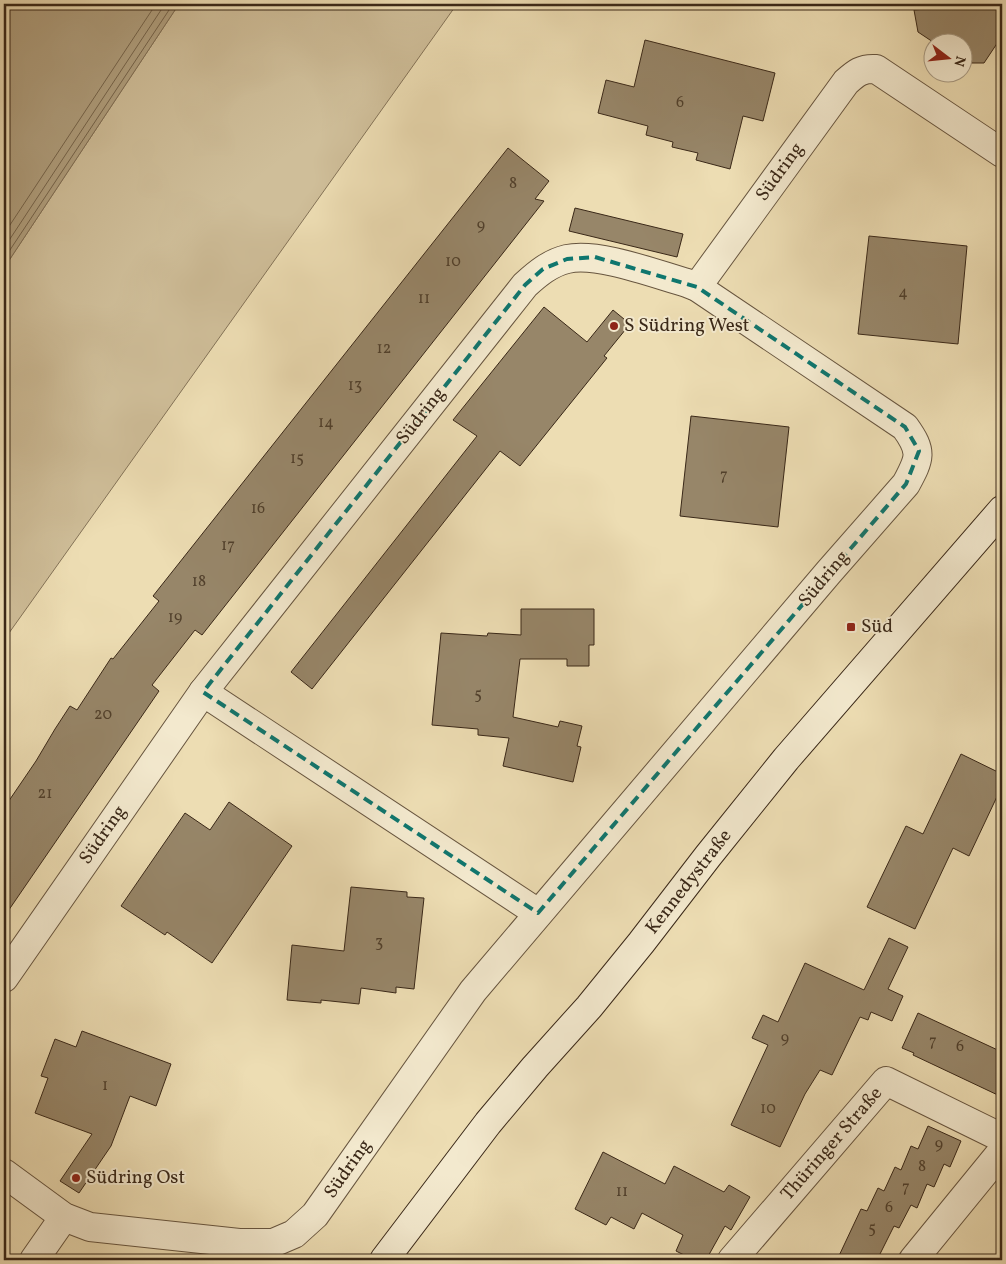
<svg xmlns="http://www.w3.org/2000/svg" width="1006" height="1264" font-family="Vollkorn,serif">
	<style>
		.green { fill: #cfbe99; stroke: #847358 }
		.water { fill: #b09f7e; stroke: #816f55 }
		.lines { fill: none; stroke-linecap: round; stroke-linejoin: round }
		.shore { stroke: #75644b; stroke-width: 1 }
		.building { fill: #978669; stroke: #3a2818 }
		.minor-casing { stroke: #67553f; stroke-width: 30 }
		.secondary-casing { stroke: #3a2818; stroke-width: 30 }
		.minor { stroke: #f3e9ce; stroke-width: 28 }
		.secondary { stroke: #f3e9ce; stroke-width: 28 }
		.marked { fill: none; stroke: #0f766e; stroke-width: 4; stroke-dasharray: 10 6; stroke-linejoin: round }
		.poi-dot { fill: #8f2418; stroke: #f3e9ce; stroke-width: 2 }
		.labels { text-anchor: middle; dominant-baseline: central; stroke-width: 4; stroke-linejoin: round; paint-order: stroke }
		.number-label { font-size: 16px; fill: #51402c }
		.street-label { font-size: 19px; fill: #3a2818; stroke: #f3e9ce }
		.poi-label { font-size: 19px; fill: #3a2818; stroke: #f3e9ce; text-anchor: start }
	</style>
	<rect width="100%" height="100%" fill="#edddb3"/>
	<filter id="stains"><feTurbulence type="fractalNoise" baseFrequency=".004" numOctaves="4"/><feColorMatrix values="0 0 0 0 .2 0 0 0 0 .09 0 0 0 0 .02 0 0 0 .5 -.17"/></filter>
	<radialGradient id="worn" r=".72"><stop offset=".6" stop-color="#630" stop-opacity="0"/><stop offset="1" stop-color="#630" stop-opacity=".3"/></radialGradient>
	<!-- green -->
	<path class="green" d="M179,4h278l-453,636v-372z"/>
	<!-- water -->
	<path class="water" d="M4,4h175l-175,264z"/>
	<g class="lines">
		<!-- shore -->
		<g class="shore">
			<path d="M4,234l152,-230"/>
			<path d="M4,248l161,-244"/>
			<path d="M4,259l169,-255"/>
		</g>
	</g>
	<!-- building -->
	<g class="building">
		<path d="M930,4h72v32l-18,27h-20v-21h-31l-15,-10 -4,-22 13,-1z"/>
		<path d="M645,40l130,33 -12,48 -20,-5 -13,53 -34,-9 2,-7 -26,-6 1,-5 -27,-7 2,-9 -50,-13 8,-33 28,7z"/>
		<path d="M508,148l41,33 -14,18 9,2 -342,434 -7,-5 -43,55 7,6 -155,226v-109l32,-47 19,-32 15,-23 7,4 34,-52 2,1 46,-58 -6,-5z"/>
		<path d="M575,208l108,26 -6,23 -108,-26z"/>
		<path d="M869,236l98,10 -9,98 -100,-10z"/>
		<path d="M544,307l43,35 26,-32 17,14 -26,32 3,2 -87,108 -20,-15 -188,238 -21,-17 186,-236 -24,-16z"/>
		<path d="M691,416l98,11 -11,100 -98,-11z"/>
		<path d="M521,609h73v36h-5v21h-22v-7h-47l-7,58 45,10 2,-6 22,5 -5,20 4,1 -8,35 -70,-16 6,-28 -31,-3v-6l-46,-4 9,-92 46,3 1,-3 33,2z"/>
		<path d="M961,754l41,20v12l-33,70 -16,-8 -38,81 -48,-22 39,-81 17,8z"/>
		<path d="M229,802l63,44 -80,117 -45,-31 -2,3 -44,-29 64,-93 25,17z"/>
		<path d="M351,887l56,5v5l17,1 -10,91 -18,-2v6l-35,-5 -2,16 -38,-4v3l-34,-3 5,-55 52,6z"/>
		<path d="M889,938l19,9 -20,42 15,7 -11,25 -21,-9 -3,8 -8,-3 -28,58 -12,-5 -15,24 -25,53 -49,-22 37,-80 -16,-7 11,-23 15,7 27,-59 59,27z"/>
		<path d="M918,1013l84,39v45l-89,-42 1,-2 -12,-5z"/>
		<path d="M82,1031l89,33 -15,42 -26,-10 -19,50 -32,47 -19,-12 32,-47 -57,-21 13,-35 -7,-2 14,-37 21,8z"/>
		<path d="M928,1126l33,15 -11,26 -6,-3 -10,23 -7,-3 -10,24 -6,-3 -12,23 -5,-2 -17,34h-40l24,-51 6,2 11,-23 6,3 11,-24 6,3 10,-24 7,3z"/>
		<path d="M603,1152l62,32 9,-18 50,26 5,-7 21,12 -19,33 -6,-4 -19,34h-12l-18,-9 7,-16 -41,-22 -8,16 -23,-12 -5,8 -31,-16z"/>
	</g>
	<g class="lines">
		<!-- minor casing -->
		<g class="minor-casing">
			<g id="minor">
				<path d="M697,287l149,-205c10,-9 16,-14 30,-13l126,84"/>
				<path d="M203,692l335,221"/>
				<path d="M4,978l199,-286 322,-407c12,-11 25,-22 42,-26 31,-7 88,15 120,24l10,4 208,140c18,25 15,31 1,57l-78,89 -355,418 -158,224 -21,19 -21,9h-34l-149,-16 -26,-10 -60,-44"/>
				<path d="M34,1260l30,-43"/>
				<path d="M732,1260l154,-179 116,57"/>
				<path d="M913,1260l89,-109"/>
			</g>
		</g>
		<!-- secondary casing -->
		<g class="secondary-casing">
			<path id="secondary" d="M384,1260l104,-137 47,-56 54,-60 52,-64 67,-87 78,-97 216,-249"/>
		</g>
		<!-- minor -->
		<use href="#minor" class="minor"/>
		<!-- secondary -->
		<use href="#secondary" class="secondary"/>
	</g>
	<!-- marked area -->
	<path class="marked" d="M595,257l102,30 208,140 14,24 -13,33 -368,429 -335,-221 322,-407 18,-16 24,-10z"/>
	<!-- markers -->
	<g class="poi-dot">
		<circle cx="614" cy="326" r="5"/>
		<rect x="846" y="622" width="10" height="10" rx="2.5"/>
		<circle cx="76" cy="1178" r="5"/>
	</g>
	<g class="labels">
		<!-- number labels -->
		<g class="number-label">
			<text x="680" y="103">6</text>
			<text x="513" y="184">8</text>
			<text x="481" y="226">9</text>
			<text x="453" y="262">10</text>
			<text x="903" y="293">4</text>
			<text x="424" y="299">11</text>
			<text x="384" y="349">12</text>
			<text x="355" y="386">13</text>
			<text x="326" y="423">14</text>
			<text x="297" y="459">15</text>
			<text x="724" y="476">7</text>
			<text x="258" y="509">16</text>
			<text x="228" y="546">17</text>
			<text x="199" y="582">18</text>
			<text x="175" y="618">19</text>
			<text x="478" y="695">5</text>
			<text x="103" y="715">20</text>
			<text x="45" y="794">21</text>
			<text x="379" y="943">3</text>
			<text x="785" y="1039">9</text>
			<text x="933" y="1042">7</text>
			<text x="960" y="1047">6</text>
			<text x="105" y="1086">1</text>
			<text x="768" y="1109">10</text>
			<text x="939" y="1145">9</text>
			<text x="922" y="1167">8</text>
			<text x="906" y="1188">7</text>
			<text x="622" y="1192">11</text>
			<text x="889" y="1208">6</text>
			<text x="872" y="1229">5</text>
		</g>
		<!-- street labels -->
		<g class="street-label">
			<text transform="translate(780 172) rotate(-54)">Südring</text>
			<text transform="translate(421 416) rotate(-52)">Südring</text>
			<text transform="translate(824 579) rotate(-50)">Südring</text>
			<text transform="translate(103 835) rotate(-55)">Südring</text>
			<text transform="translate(689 882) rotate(-52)">Kennedystraße</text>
			<text transform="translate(832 1144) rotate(-49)">Thüringer Straße</text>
			<text transform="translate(348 1169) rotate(-55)">Südring</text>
		</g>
		<!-- poi labels -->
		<g class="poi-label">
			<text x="624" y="326">S Südring West</text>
			<text x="861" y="627">Süd</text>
			<text x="86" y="1178">Südring Ost</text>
		</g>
	</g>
	<!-- margin -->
	<rect width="1006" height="1264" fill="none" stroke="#edddb3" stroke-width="20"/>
	<rect x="5" y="5" width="996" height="1254" fill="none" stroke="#3a2818" stroke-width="2.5"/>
	<rect x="10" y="10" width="986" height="1244" fill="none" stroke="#3a2818"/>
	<!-- north arrow -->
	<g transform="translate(948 58) rotate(106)"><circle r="24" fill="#f3e9ce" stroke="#a99c85"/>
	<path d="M0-4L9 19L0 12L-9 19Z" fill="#8f2418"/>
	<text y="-8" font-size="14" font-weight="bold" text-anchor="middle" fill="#3a2818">N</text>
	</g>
	<rect width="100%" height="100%" filter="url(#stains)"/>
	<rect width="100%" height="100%" fill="url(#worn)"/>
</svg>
